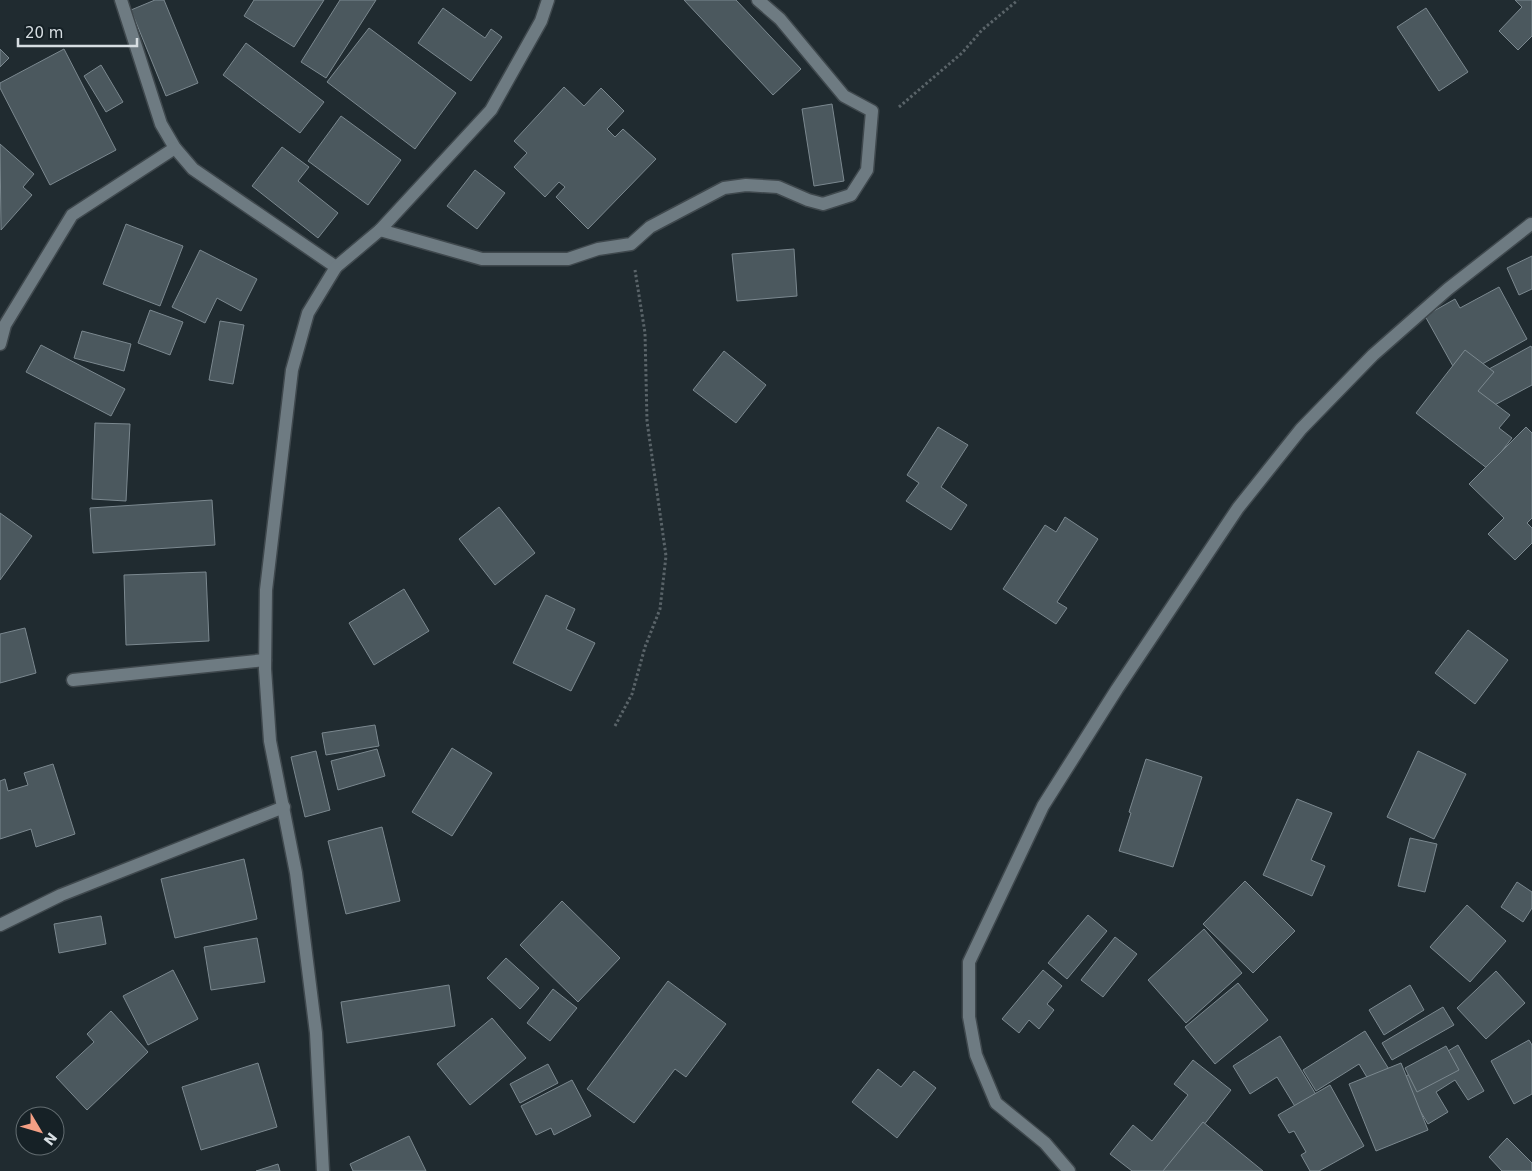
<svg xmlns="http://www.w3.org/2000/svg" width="1532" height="1171" font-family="'DejaVu Sans',sans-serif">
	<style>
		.building { fill: #4b585e; stroke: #7b888f }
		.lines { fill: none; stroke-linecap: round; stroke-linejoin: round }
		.street-casing { stroke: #3f484d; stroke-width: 15 }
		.path { stroke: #5a6469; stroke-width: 3; stroke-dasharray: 2.5 2.5; stroke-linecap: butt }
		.street { stroke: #6e7b82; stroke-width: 12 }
	</style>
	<rect width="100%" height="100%" fill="#202b30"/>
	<!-- building -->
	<g class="building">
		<path d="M155,0h9l34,83 -32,13 -35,-86z"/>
		<path d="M254,0h70l-30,47 -50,-31z"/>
		<path d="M340,0h36l-50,78 -25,-16z"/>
		<path d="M684,0h52l65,69 -28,26z"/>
		<path d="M1515,0h17v36l-14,14 -19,-19 23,-24z"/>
		<path d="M443,8l42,30 6,-9 11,8 -31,44 -53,-38z"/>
		<path d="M1426,8l42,64 -29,19 -42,-64z"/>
		<path d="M369,28l87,65 -41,56 -88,-67z"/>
		<path d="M246,43l78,59 -24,31 -77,-58z"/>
		<path d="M0,49l9,9 -9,9z"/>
		<path d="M64,49l52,101 -66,35 -50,-97v-5z"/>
		<path d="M101,65l22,37 -17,10 -22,-36z"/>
		<path d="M564,87l20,19 17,-18 23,23 -17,18 8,8 8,-8 33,30 -68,70 -32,-32 9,-10 -6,-5 -14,15 -31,-30 13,-14 -13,-12z"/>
		<path d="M832,104l12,77 -30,5 -12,-77z"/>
		<path d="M341,116l60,44 -33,45 -60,-44z"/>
		<path d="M0,144l34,30 -11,13 9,8 -31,35z"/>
		<path d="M282,147l27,20 -11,14 40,32 -20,25 -66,-52z"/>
		<path d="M475,170l30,23 -28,36 -30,-23z"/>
		<path d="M126,224l57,22 -23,60 -57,-22z"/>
		<path d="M794,249l3,47 -60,5 -5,-47z"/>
		<path d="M200,250l57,29 -16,32 -24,-13 -12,25 -33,-16z"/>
		<path d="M1532,256v33l-13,6 -12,-27z"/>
		<path d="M1499,287l28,52 -68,38 -34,-61 30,-17 5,9z"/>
		<path d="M150,310l33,12 -13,33 -32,-12z"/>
		<path d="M220,321l24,4 -11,59 -24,-4z"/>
		<path d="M82,331l49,13 -7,27 -50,-13z"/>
		<path d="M41,345l84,44 -14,27 -85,-44z"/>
		<path d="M1531,346l1,2v37l-58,31 -16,-30z"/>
		<path d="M1465,350l29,22 -16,19 32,24 -11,13 13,10 -24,31 -72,-56z"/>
		<path d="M724,351l42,34 -30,38 -43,-33z"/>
		<path d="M95,423l35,1 -4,77 -34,-2z"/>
		<path d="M938,427l30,18 -27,42 26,18 -16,25 -45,-29 13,-18 -12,-8z"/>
		<path d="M1526,427l6,6v85l-5,5 5,5v15l-17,17 -27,-26 16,-16 -35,-34z"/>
		<path d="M212,500l3,45 -122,8 -3,-45z"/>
		<path d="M499,507l36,46 -40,32 -36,-46z"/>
		<path d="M0,513l32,23 -32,44z"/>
		<path d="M1065,517l33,22 -41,63 10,6 -11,16 -53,-35 42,-64 11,7z"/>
		<path d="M206,572l3,69 -83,4 -2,-70z"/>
		<path d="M404,589l25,42 -55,34 -25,-42z"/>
		<path d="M546,595l29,14 -9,20 29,14 -24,48 -58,-28z"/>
		<path d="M25,628l11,45 -36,10v-49z"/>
		<path d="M1468,630l40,30 -33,44 -40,-31z"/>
		<path d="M375,725l4,21 -53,9 -4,-22z"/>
		<path d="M452,748l40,25 -40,63 -40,-24z"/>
		<path d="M377,749l8,27 -47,14 -7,-29z"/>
		<path d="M316,751l14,59 -25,7 -14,-60z"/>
		<path d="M1418,751l48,23 -32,65 -47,-22z"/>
		<path d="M1146,759l56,18 -29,90 -54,-16 12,-38 -2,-1z"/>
		<path d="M53,764l22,70 -39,13 -5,-18 -31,10v-58l5,-2 3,12 20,-6 -4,-12z"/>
		<path d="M1297,799l35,14 -21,47 14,6 -13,30 -49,-21z"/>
		<path d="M382,827l18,74 -54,13 -18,-73z"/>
		<path d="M1410,838l27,6 -12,48 -27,-6z"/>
		<path d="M244,859l13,60 -82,19 -14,-59z"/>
		<path d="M1245,881l50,50 -42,42 -50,-49z"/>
		<path d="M1517,882l15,10v16l-9,14 -22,-15z"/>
		<path d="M562,901l58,57 -42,44 -58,-57z"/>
		<path d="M1467,905l39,36 -36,41 -40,-35z"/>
		<path d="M1088,915l19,16 -40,48 -19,-16z"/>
		<path d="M101,916l5,28 -47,9 -5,-29z"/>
		<path d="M1204,929l38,44 -56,50 -38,-43z"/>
		<path d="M1115,937l22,17 -34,43 -22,-17z"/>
		<path d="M257,938l8,44 -54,8 -7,-43z"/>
		<path d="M506,958l33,30 -19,21 -33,-31z"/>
		<path d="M173,970l25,49 -50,26 -25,-49z"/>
		<path d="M1043,970l19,16 -15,18 7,6 -15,19 -10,-9 -10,13 -17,-14z"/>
		<path d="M1496,971l29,32 -39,36 -29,-31z"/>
		<path d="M668,981l58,43 -40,53 -11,-8 -41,54 -47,-34z"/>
		<path d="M1238,983l30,37 -53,44 -30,-37z"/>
		<path d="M449,985l6,41 -108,17 -6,-41z"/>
		<path d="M1410,985l14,25 -40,25 -15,-25z"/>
		<path d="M553,989l24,19 -27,33 -23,-18z"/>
		<path d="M1443,1007l11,18 -62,35 -10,-17z"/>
		<path d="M111,1011l37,41 -61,58 -31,-33 38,-35 -7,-8z"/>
		<path d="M492,1018l34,40 -56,47 -33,-41z"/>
		<path d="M1365,1031l32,51 -20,12 -18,-30 -43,27 -13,-21z"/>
		<path d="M1280,1036l40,65 -21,12 -22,-36 -27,17 -17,-28z"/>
		<path d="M1529,1040l3,5v49l-18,10 -23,-43z"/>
		<path d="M1458,1045l26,46 -16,9 -13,-20 -19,12 12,20 -20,12 -27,-45z"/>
		<path d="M1446,1046l13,24 -42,22 -12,-24z"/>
		<path d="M1193,1060l38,30 -63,81h-36l-22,-17 23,-29 19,16 36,-46 -14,-11z"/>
		<path d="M258,1063l19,64 -76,23 -19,-63z"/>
		<path d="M1401,1063l27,67 -52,21 -27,-67z"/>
		<path d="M548,1064l10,19 -38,20 -10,-19z"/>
		<path d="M878,1069l23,18 13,-16 22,17 -39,50 -45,-36z"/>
		<path d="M572,1080l19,36 -37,19 -3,-7 -15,7 -15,-29z"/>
		<path d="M1330,1085l34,61 -45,25h-9l-9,-16 5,-3 -12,-21 -5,2 -11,-18z"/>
		<path d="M1203,1122l60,49h-100z"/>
		<path d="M409,1136l17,35h-73l-3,-7z"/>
		<path d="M1507,1138l25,25v8h-30l-13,-14z"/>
		<path d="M278,1164l2,7h-24z"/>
	</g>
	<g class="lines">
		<!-- street casing -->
		<g class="street-casing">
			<g id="street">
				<path d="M121,0l40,124 14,24 18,21 143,98"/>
				<path d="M380,230l102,29h86l30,-10 33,-5 19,-17 74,-39 22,-3 32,2 30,13 15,4 28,-9 16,-25 5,-59 -28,-15 -64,-77 -22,-19"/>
				<path d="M0,344l5,-19 67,-110 103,-67"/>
				<path d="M73,680l192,-20"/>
				<path d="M0,925l61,-30 223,-88"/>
				<path d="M323,1171l-7,-138 -20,-160 -26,-132 -5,-72 1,-79 26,-220 16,-57 28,-46 44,-37 111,-120 50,-89 7,-21"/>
				<path d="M1069,1171l-24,-28 -49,-40 -20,-48 -7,-38v-55l74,-156 74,-117 121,-181 63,-79 72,-74 75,-66 83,-65"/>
			</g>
		</g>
		<!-- path -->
		<g class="path">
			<path d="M899,107l63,-54 20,-23 36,-30"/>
			<path d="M615,726l17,-32 13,-47 15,-38 6,-53 -19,-135 -2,-88 -10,-63"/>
		</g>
		<!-- street -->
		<use href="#street" class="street"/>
	</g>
	<!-- north arrow -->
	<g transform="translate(40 1131) rotate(128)"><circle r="24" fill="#162126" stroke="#636d71"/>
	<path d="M0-4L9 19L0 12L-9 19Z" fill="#f39f84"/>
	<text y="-8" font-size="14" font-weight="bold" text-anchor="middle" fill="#d7dee2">N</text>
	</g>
	<!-- scale -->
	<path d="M18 38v8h119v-8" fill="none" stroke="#d7dee2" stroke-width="2.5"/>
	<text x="25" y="38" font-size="15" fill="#d7dee2" stroke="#162126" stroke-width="4" paint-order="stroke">20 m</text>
</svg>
